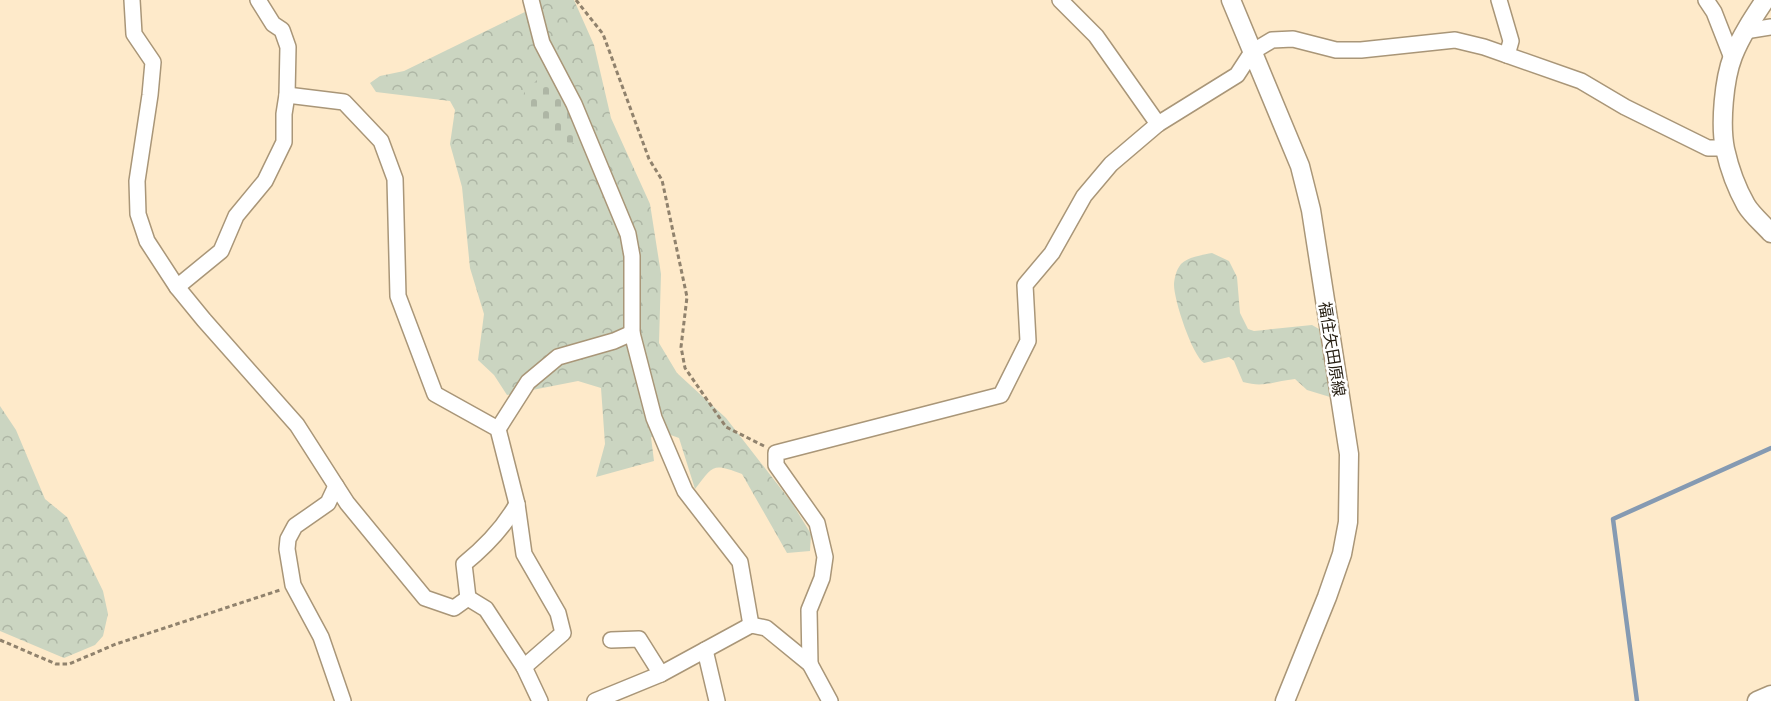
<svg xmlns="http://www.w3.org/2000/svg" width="1771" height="701" font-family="Montserrat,'Noto Sans JP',sans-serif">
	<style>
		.forest { fill: url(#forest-crowns) }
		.cemetery { fill: url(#cemetery-stones) }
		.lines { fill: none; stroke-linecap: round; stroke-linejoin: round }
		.stream { stroke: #859ab2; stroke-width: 4.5 }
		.minor-casing { stroke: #a99678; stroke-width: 18 }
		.major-casing { stroke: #a99678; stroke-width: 21 }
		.path { stroke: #90826d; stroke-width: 3; stroke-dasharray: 4.5 3; stroke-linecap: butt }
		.minor { stroke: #fff; stroke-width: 15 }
		.major { stroke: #fff; stroke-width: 18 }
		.labels { text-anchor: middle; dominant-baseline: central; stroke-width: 5; stroke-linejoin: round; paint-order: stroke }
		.street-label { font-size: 16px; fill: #261f13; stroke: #fff }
	</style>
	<defs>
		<pattern id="forest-crowns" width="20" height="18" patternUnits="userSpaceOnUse" patternTransform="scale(1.5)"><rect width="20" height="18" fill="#cbd5c1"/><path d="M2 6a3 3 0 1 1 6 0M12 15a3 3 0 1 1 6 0" fill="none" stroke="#aeb6a5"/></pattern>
		<pattern id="cemetery-stones" width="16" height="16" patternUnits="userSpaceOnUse" patternTransform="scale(1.5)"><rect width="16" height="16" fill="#cbd5c1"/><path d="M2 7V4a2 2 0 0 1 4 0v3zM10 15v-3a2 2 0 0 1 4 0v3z" fill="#aeb6a5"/></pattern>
	</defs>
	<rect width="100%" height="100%" fill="#feeaca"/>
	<!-- forest -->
	<g class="forest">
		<path d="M531,0h43l20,45 17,73 39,86 11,70 -2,69 18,30 49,45 66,85 19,31 -1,17 -23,2 -45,-79c-30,-11 -28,-9 -47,15l-16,-51 -11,-4 -17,3 3,24 -58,16 9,-33 -4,-56 -23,-7 -71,14 -13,-20 -16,-15 6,-46 -14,-46 -8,-81 -12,-43 5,-34 -5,-9 -74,-9 -6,-9 10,-7 24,-5 129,-63z"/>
		<path d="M1212,253l17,8 8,16 3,36 8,16 6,2 58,-6 7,4 11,68 -23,-7 -12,-11c-20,2 -31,9 -52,3l-9,-21 -5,-4 -25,6c-12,-8 -30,-63 -30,-78 0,-5 2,-14 5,-18 5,-10 24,-12 33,-14z"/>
		<path d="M0,406l16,24 29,69 22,18 36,74 5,23 -5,22 -8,9 -31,13 -64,-27z"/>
	</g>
	<!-- cemetery -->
	<path class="cemetery" d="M549,68l34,74c-5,0 -10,2 -14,1 -17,-5 -50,-30 -45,-50z"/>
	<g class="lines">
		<!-- stream -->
		<path class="stream" d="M1637,701l-24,-182 158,-71"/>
		<!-- minor casing -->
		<g class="minor-casing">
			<g id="minor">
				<path d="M132,0l2,34 19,28 -3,33 -13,86 1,33 9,27 30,46 27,33 93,105 50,78 78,95 29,10 14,-10 18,11 38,58 16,34"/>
				<path d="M531,0l11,43 32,61 54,130 4,22v77l22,85 31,73 55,71 11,63"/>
				<path d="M1060,0l36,36 62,88"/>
				<path d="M1499,0l12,41 -4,14"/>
				<path d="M1706,0l8,12 18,46"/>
				<path d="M1745,31l26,-4"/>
				<path d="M287,95l57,7 37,39 14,38 3,117 37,98 63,35 19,75 7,50 34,59 5,20 -39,34"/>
				<path d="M177,287l44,-36 15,-35 29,-35 19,-39v-28l3,-19 1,-48 -6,-17 -9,-6 -15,-24"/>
				<path d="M498,429l30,-47 30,-25 56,-16 18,-8"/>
				<path d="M336,486l-8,17 -33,23 -7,13 -1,10 6,36 28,52 22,64"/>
				<path d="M468,598l-4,-34c21,-17 40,-37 53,-60"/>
				<path d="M611,640l28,-1 22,35"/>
				<path d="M705,650l12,51"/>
				<path d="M810,664l-1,-54 13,-32 3,-21 -8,-34 -41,-58v-12l225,-58 27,-54 -3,-56 27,-32 32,-57 27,-32 47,-40 79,-49 15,-23 20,-12 21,-1 43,11h25l94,-10 29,7 97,34 44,26 83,41h17"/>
				<path d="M595,701l66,-27 90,-49 15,3 44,36 20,37"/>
			</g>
		</g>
		<!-- major casing -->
		<g class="major-casing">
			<g id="major">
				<path d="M1231,0l69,166 11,44 38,244 -1,68 -6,32 -15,43 -42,104"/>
				<path d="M1765,0c-12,18 -24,36 -32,56 -9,23 -13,68 -8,93 4,18 12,40 21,56 6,10 17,19 25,28"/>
				<path d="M1757,701l14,-6"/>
			</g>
		</g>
		<!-- path -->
		<g class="path">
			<path d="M576,0l27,34 46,125 13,21 25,117 -6,50 4,21 41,59 38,19"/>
			<path d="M0,640l56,24h13l47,-20 164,-54"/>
		</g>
		<!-- minor -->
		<use href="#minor" class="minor"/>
		<!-- major -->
		<use href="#major" class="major"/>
	</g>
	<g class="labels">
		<!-- street labels -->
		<g class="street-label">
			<text transform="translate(1332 349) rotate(81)">福住矢田原線</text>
		</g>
	</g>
</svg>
